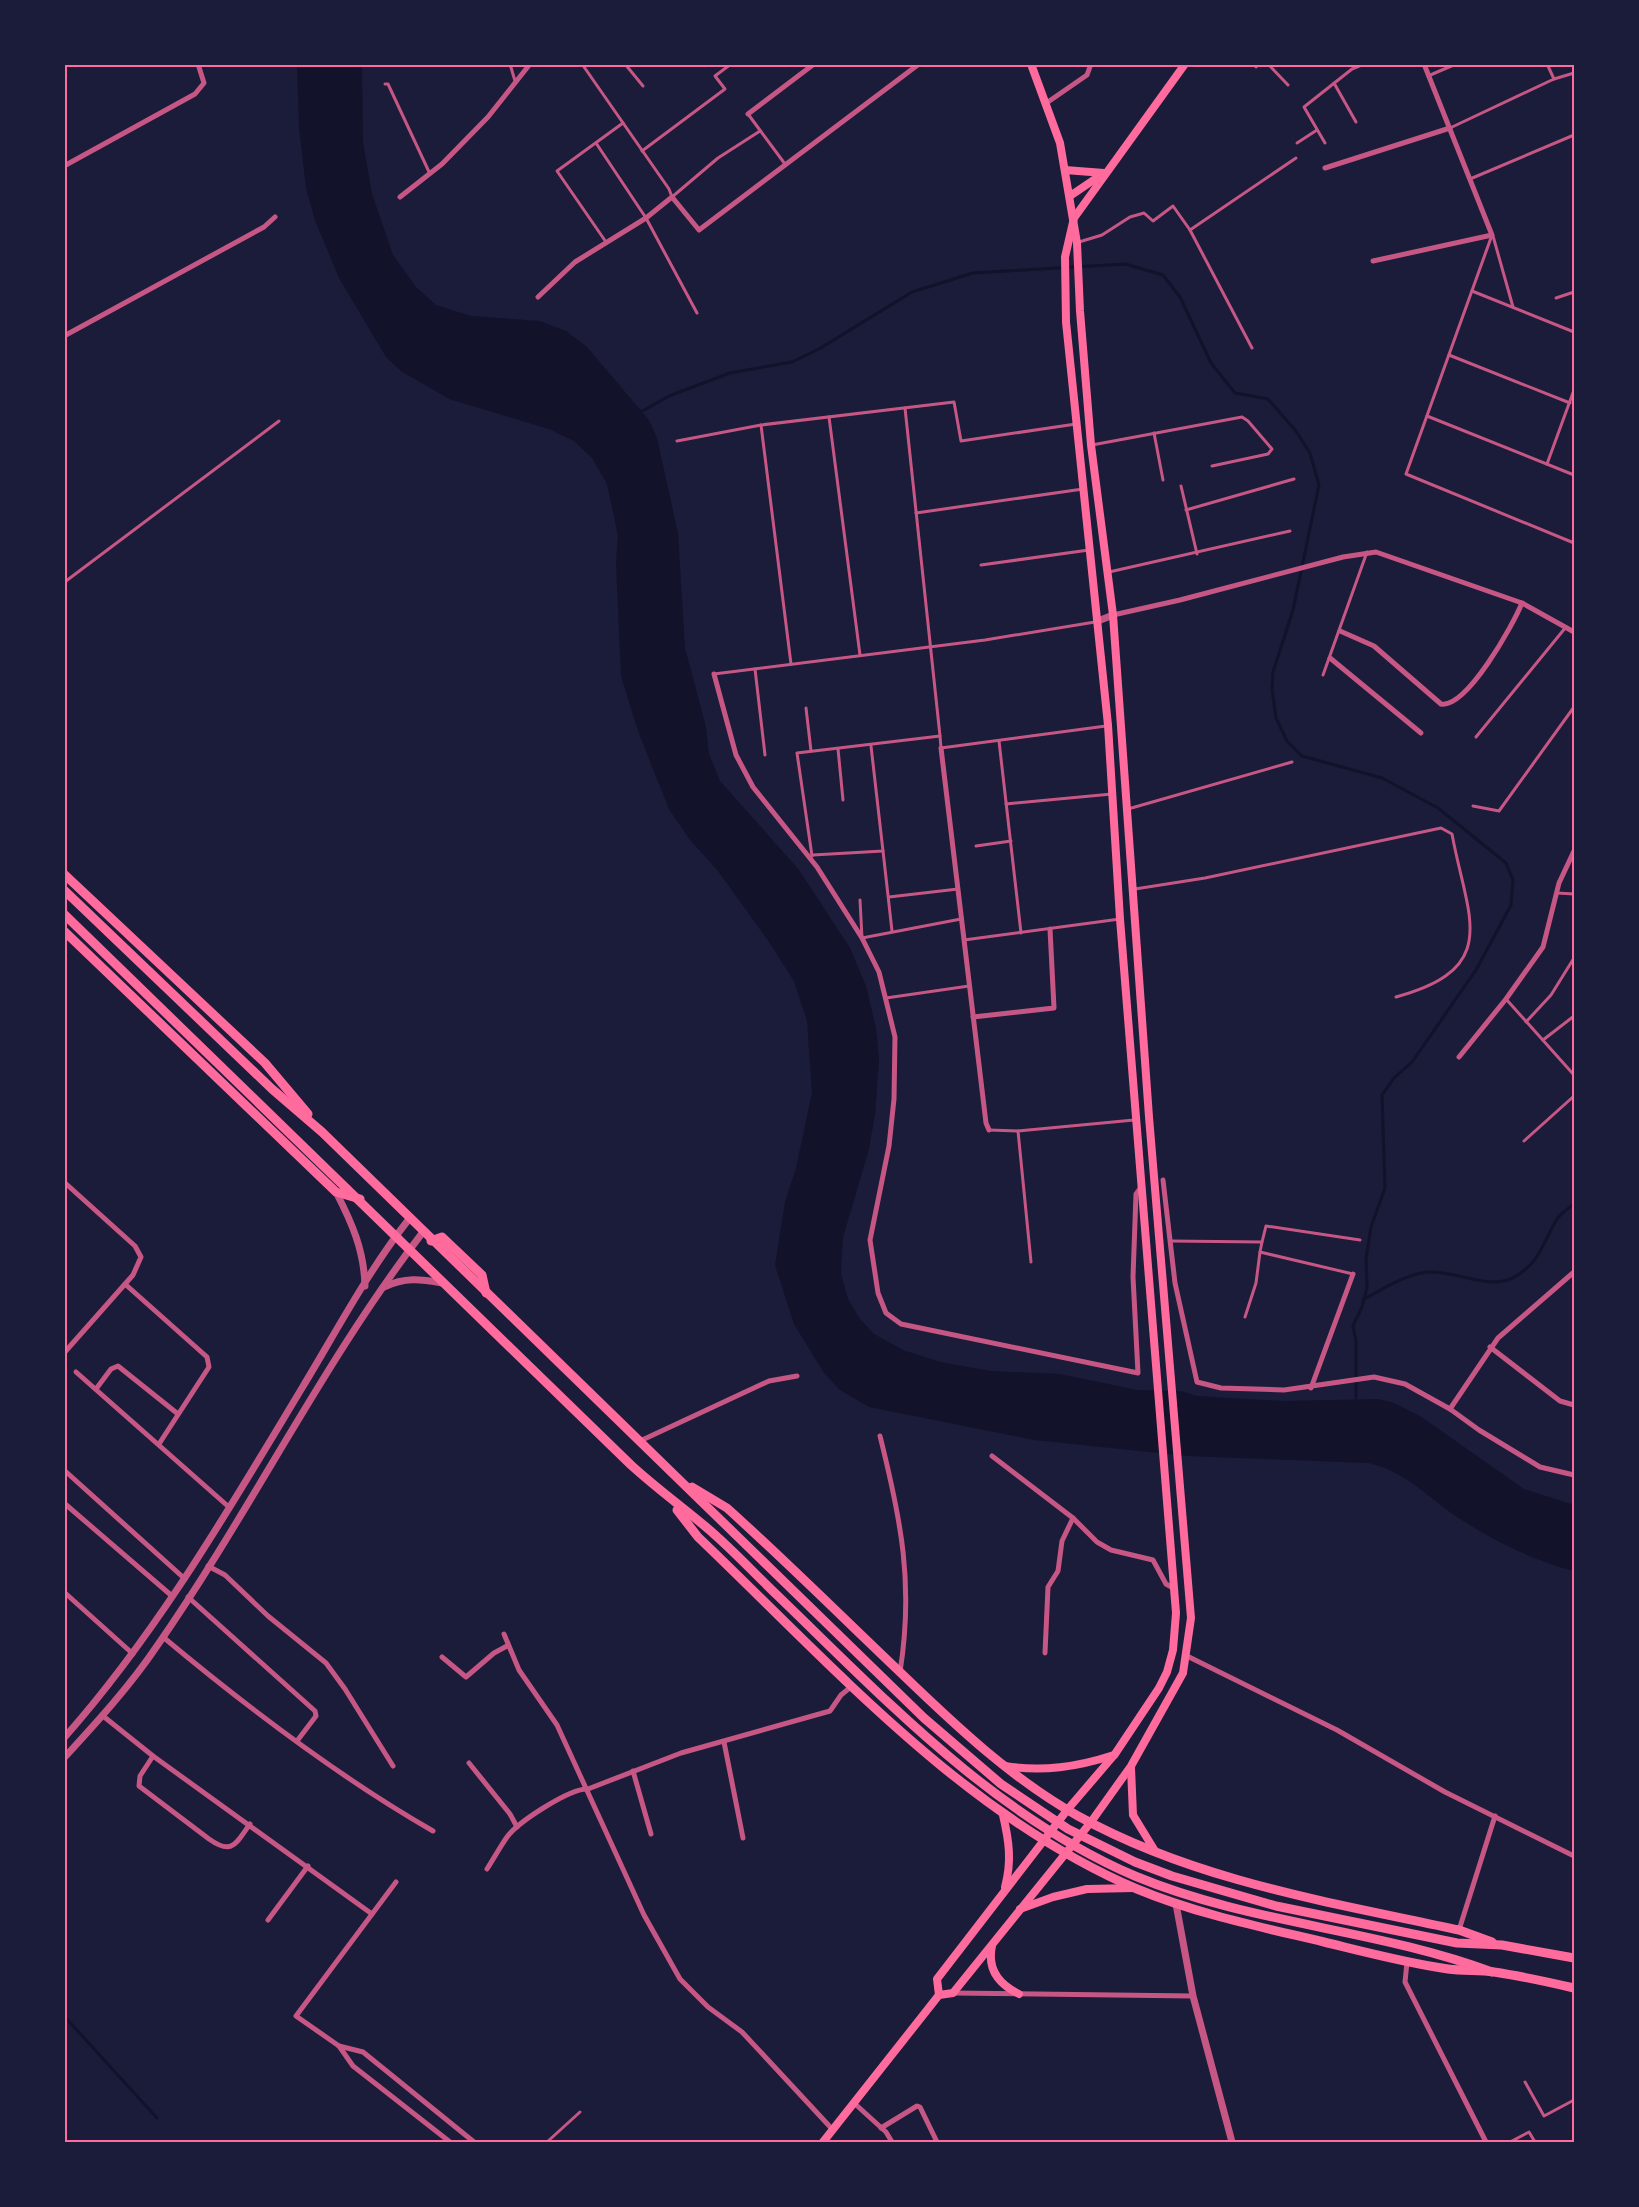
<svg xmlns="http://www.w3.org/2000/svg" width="1639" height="2207" font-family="'DejaVu Sans',sans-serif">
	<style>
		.water { fill: #12122b }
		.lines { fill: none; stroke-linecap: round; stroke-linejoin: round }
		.stream { stroke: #12122b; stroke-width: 3 }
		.service { stroke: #c65784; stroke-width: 3 }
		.minor { stroke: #c65784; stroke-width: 5 }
		.tertiary { stroke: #c65784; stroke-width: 7 }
		.secondary { stroke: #ff6b9d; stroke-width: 8 }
		.trunk { stroke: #ff6b9d; stroke-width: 9 }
		.neatline { fill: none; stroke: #ff6b9d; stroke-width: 2 }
	</style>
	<rect width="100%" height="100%" fill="#1b1b3a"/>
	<!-- water -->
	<path class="water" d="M297,65h65l1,77 9,52 21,61 23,32 20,18 35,11 69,5 26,10 21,16 62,73 8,18 21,95 7,115 21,79 3,27 11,27 79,89 51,78 16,38 10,42 3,32 -4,55 -7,38 -25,84 -2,37 7,25 12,20 14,15 29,16 37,12 51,9 69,3 77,16 44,1 16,5 85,5 96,-2 16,4 26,13 104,73 50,16v66c-45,-12 -85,-32 -124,-59 -27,-20 -48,-41 -81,-49l-181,-7 -154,-16 -165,-33 -29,-17 -16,-17 -30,-49 -19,-59 10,-63 11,-34 16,-75 -5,-72 -13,-40 -25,-39 -51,-71 -28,-31 -21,-31 -31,-78 -17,-55 -5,-114 2,-26 -11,-52 -15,-26 -18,-17 -25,-12 -100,-30 -48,-28 -15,-14 -47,-79 -24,-58 -9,-32 -7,-61z"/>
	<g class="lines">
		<!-- stream -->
		<g class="stream">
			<path d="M639,413l30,-17 61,-23 62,-11 27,-13 93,-57 61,-19 152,-9 38,11 17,22 31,66 24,30 33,6 28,32 14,22 9,32 -26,125 -20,62 -1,17 4,29 11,23 15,15 80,22 56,30 68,55 7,17 -2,25 -35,65 -64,92 -18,16 -12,17 3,93 -14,39 -5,32 1,28 -5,20 -9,19 3,15v60"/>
			<path d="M1364,1299c19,-10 42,-25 64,-27 30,-2 64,21 90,3 23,-15 26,-35 39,-56 4,-6 12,-11 17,-15"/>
			<path d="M64,2016l93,102"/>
		</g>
		<!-- service -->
		<g class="service">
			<path d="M510,64l5,17"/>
			<path d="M582,64l87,125 3,8"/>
			<path d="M625,64l18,22"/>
			<path d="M1254,64l2,3 3,-3"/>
			<path d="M1268,64l20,21"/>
			<path d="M1312,64v1"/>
			<path d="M1547,64l7,15"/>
			<path d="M1428,76l28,-12"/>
			<path d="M1334,83l22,39"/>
			<path d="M385,84h3l42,90"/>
			<path d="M748,114l37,50"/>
			<path d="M1450,128l104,-49 20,-6"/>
			<path d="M596,143l50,75 51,95"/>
			<path d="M1297,143l20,-13"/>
			<path d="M1325,143l-21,-36 48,-38 12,-5"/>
			<path d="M642,151l83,-62 -10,-13 16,-12"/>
			<path d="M1470,179l104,-44"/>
			<path d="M672,197l46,-39 42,-27"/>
			<path d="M1190,230l106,-72"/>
			<path d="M1492,235l-86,239 168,69"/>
			<path d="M1493,236l20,71"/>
			<path d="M606,242l-49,-71 66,-48"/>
			<path d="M1079,242l23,-7 28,-18 14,-4 9,8 20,-15 17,24 62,118"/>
			<path d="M1472,291l102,41"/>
			<path d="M1556,298l18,-6"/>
			<path d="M1449,355l121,48"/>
			<path d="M905,408l35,328"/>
			<path d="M1427,416l147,59"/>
			<path d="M829,417l31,238"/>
			<path d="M761,425l30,239"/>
			<path d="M1154,433l9,47"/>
			<path d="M677,441l84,-16 193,-23 7,39 115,-17"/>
			<path d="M1092,445l150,-28 6,4 24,28 -4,5 -56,12"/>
			<path d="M1547,464l27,-74"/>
			<path d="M1181,486l16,68"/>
			<path d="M1186,510l108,-31"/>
			<path d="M916,513l167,-24"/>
			<path d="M981,565l108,-15"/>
			<path d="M1109,572l181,-41"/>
			<path d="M64,579l2,2 213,-160"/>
			<path d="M755,669l10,86"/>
			<path d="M714,674l271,-34 110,-18"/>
			<path d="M1323,675l44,-123"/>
			<path d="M806,708l5,43"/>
			<path d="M1476,737l90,-110"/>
			<path d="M999,741l22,192"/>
			<path d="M838,749l5,51"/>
			<path d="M1006,804l106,-10"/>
			<path d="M1473,806l26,5 75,-104"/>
			<path d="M1128,809l164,-47"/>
			<path d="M976,846l35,-5"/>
			<path d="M883,851l9,80"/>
			<path d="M813,855l70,-4 -12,-105"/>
			<path d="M812,856l-15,-103 143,-17 1,12 165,-22"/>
			<path d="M1135,889l70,-11 236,-50 11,6c15,83 51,134 -56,163"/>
			<path d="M1557,893l17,1"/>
			<path d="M889,897l69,-8"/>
			<path d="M860,900l2,38 99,-19"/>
			<path d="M964,940l156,-21"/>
			<path d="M886,998l83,-12"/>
			<path d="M1506,999l68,76"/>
			<path d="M1526,1022l25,-27 23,-37"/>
			<path d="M1543,1040l31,-24"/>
			<path d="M989,1130l29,1 116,-11"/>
			<path d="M1018,1131l13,131"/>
			<path d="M1524,1141l50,-45"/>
			<path d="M1170,1241l92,1 4,-16 94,14"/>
			<path d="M1262,1242l-2,10 93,22"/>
			<path d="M1245,1317l11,-34 4,-31"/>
			<path d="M1525,2082l19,34 30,-16"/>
			<path d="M547,2142l33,-30"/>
			<path d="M1510,2142l19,-10 6,10"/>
		</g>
		<!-- minor -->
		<g class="minor">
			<path d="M1045,104l42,-29 4,-11"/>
			<path d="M748,114l66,-50"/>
			<path d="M64,166l131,-72 9,-11 -6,-19"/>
			<path d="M1325,168l125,-40"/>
			<path d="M400,197l42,-33 46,-47 42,-53"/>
			<path d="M1373,261l119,-26 -68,-171"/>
			<path d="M538,297l37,-35 71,-44 26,-21 27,33 220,-166"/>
			<path d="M64,336l200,-109 11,-10"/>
			<path d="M1113,615l67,-15 163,-43 33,-5 146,51 52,29"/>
			<path d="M1340,631l34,15 67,58c26,4 72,-79 81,-101"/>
			<path d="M1330,658l91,75"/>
			<path d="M714,674l22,81 17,32 64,80 45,71 17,34 16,65 -1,62 -5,47 -19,94 8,53 8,20 15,11 237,49 -5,-96 3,-83 6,-8"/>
			<path d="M941,748l45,375 3,7"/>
			<path d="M973,1017l81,-9 -4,-79"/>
			<path d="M1459,1057l47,-58 37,-52 16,-64 15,-32"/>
			<path d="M1163,1180l12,103 22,99 24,6 63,2 90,-13 31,7 45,25 29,21 61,37 34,8"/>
			<path d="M64,1182l71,64 6,11 -8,18 -69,78"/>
			<path d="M125,1284l82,73 2,10 -50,77"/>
			<path d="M1490,1347l70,54 14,4"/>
			<path d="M76,1372l154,136"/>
			<path d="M1311,1388l42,-114"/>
			<path d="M96,1389l15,-20 7,-3 60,48"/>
			<path d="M1450,1409l48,-71 76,-66"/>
			<path d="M880,1436c21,84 34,148 20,236"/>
			<path d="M640,1441l129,-60 28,-5"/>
			<path d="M992,1456l81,62 24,24 14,8 42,10 13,24 9,5"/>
			<path d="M64,1470l121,109"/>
			<path d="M64,1503l108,93"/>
			<path d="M208,1566l17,9 43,41 58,47 19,26 48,77"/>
			<path d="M64,1592l69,62"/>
			<path d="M188,1597l127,114 1,5 -19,25"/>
			<path d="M504,1634l15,36 38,55 87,190 36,64 28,28 34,25 91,98"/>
			<path d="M163,1637c85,71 174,139 270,194"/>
			<path d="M1045,1653l3,-66 10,-16 4,-30 11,-23"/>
			<path d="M1187,1656l150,74 108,62 129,64"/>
			<path d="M442,1657l24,20 28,-24 13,-7"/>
			<path d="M103,1716l50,40 219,158"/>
			<path d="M724,1742l19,96"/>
			<path d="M153,1756l-13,20 -1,10 70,53c24,17 27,4 41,-15"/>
			<path d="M469,1763l41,51 7,13"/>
			<path d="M633,1771l18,63"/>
			<path d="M487,1869c7,-11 13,-22 20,-32 11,-15 63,-49 81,-48l93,-36 149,-42 11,-16 11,-9"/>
			<path d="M396,1882l-100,134 43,30 14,20 97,76"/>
			<path d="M268,1920l40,-54"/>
			<path d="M1459,1930l36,-114"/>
			<path d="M1407,1962l-2,20 81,160"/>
			<path d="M953,1993l240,3"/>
			<path d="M339,2046l24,6 111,90"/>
			<path d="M854,2103l32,29 6,10"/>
			<path d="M881,2128l36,-22 3,1 17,35"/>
		</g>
		<!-- tertiary -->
		<g class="tertiary">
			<path d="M1098,621l15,-6"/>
			<path d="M336,1192c16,31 28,58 29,94"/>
			<path d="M384,1287c21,-10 36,-8 58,-4"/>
			<path d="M64,1738c94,-106 165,-229 238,-350 34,-56 66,-117 107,-169"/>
			<path d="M64,1758c33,-36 66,-72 93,-112 94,-135 166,-284 266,-414"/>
			<path d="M1176,1904l17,92 39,146"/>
		</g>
		<!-- secondary -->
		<g class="secondary">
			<path d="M1065,170l39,3"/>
			<path d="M1070,196l31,-21"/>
			<path d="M1005,1766c38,6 72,1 109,-11"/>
			<path d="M1131,1768l2,47 22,36"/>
			<path d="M1003,1815c6,26 9,46 2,72"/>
			<path d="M1020,1909l33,-12 34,-8 47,-1"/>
			<path d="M992,1946c-5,23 6,38 27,48"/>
			<path d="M939,1995l-2,-16 131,-170 47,-55 44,-66 8,-16 6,-22 3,-37 -56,-694 -12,-194 -42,-403 -1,-65 9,-39 111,-154"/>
			<path d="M823,2142l116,-147 14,-2 138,-171 40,-56 52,-93 8,-55 -42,-501 -36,-502 -22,-170 -11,-134 -3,-68 -17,-100 -29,-79"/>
		</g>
		<!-- trunk -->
		<g class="trunk">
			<path d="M64,874l201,189 43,51"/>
			<path d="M64,890l208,199 50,43 602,586 77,66 67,45 67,33 37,14 104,30 181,37 45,2 72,13"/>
			<path d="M64,914l567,551c24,22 50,41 75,62 25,21 47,45 71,68 109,105 216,220 358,281 115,48 242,53 357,96"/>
			<path d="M64,931l272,261 24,7"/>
			<path d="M431,1241l11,-4 40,38 4,18"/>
			<path d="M692,1487l35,21c60,54 117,111 175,166 54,52 110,105 176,142 118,65 251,86 381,114l33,12"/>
			<path d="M677,1510l21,27c133,127 267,279 439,352 60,25 124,38 187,53 41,10 82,21 124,27 16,2 31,1 46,3 27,4 54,10 80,16"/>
		</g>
	</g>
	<!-- border -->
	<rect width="1639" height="2207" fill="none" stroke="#1b1b3a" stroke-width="132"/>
	<rect x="66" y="66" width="1507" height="2075" class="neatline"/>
</svg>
